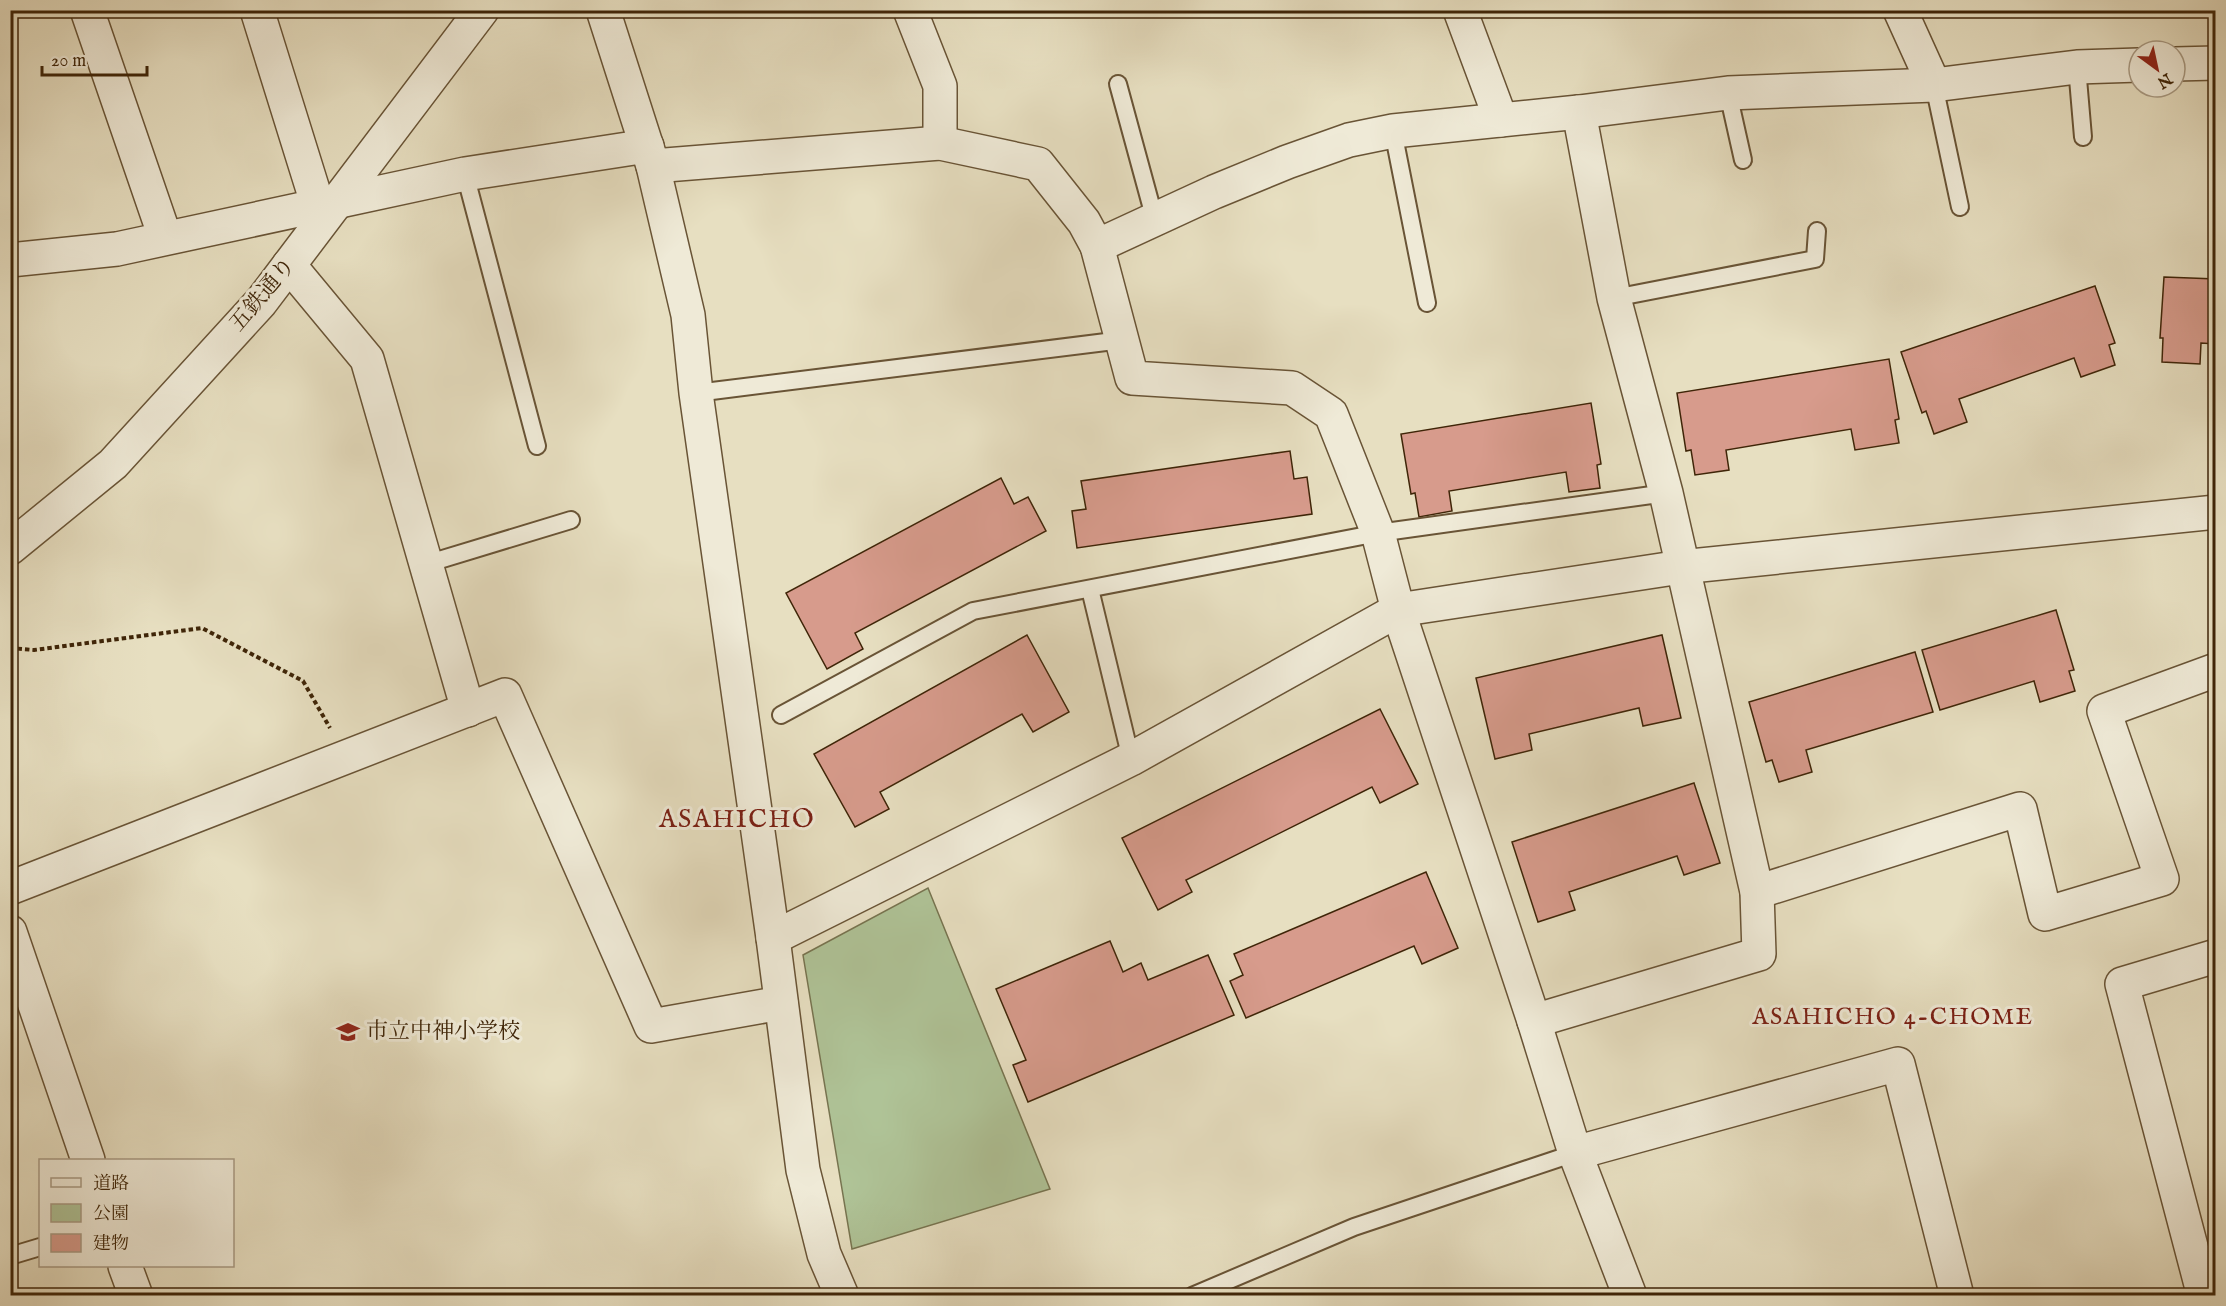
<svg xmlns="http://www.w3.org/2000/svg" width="2226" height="1306" font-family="'IM FELL English','Noto Serif JP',serif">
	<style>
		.green { fill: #afc397; stroke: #777450; stroke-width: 1.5 }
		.building { fill: #d79b8c; stroke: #3f2508; stroke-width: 1.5 }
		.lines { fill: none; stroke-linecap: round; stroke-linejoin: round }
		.lane-casing { stroke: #695436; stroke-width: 20 }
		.street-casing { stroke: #695436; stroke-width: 36 }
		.path { stroke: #3f2508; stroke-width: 4; stroke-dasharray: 4.5 3; stroke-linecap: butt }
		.lane { stroke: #efead7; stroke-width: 16 }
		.street { stroke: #efead7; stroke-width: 33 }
		.labels { text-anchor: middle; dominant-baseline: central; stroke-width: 6; stroke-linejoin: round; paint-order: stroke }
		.street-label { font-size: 22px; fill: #3f2508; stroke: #efead7 }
		.poi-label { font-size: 22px; fill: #3f2508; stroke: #efead7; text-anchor: start }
		.neighbourhood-label { font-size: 24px; letter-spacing: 1.5px; fill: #7a1f14; stroke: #efead7 }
		.quarter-label { font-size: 26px; letter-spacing: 1.5px; fill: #7a1f14; stroke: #efead7 }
	</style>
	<rect width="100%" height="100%" fill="#e7dfc1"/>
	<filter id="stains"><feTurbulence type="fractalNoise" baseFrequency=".00333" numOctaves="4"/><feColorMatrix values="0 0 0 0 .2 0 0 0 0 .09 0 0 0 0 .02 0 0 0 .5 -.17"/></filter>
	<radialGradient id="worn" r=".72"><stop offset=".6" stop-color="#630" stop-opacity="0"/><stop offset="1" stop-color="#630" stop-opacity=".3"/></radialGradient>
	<!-- green -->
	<path class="green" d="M928,888l122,301 -198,60 -49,-294z"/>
	<!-- building -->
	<g class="building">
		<path d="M2164,277l52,2v65l-15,-1 -1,21 -38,-2 1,-24h-3z"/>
		<path d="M2095,286l20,57 -6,2 6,20 -34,12 -7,-19 -115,41 8,23 -33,12 -8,-23 -4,2 -21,-61z"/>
		<path d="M1889,359l10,60 -4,1 4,23 -44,7 -4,-21 -125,21 3,20 -34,5 -4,-25 -5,1 -9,-58z"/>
		<path d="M1591,403l10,61 -4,1 3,23 -31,4 -3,-20 -117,19 3,20 -33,6 -4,-24 -4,1 -10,-60z"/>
		<path d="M1290,451l4,28 13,-2 5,37 -235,34 -5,-37 14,-2 -5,-28z"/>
		<path d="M1001,478l13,26 14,-7 18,34 -191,102 8,16 -36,20 -41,-76z"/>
		<path d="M2056,610l18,60 -5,1 6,20 -35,11 -6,-21 -94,29 -18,-60z"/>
		<path d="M1027,635l42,77 -36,20 -11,-18 -142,78 9,17 -34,18 -41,-73z"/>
		<path d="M1662,635l19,83 -38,8 -4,-18 -110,26 3,16 -37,9 -19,-81z"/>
		<path d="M1915,652l18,60 -127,38 6,22 -33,10 -7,-22 -6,2 -17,-60z"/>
		<path d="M1380,709l38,75 -38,19 -8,-16 -186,93 6,12 -34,18 -36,-72z"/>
		<path d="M1694,783l26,80 -36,12 -7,-19 -108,36 6,18 -37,12 -26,-80z"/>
		<path d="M1426,872l32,76 -36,16 -8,-18 -168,72 -16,-37 13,-6 -9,-21z"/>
		<path d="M1110,941l13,31 18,-9 7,17 60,-25 26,60 -206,87 -15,-37 13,-5 -30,-71z"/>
	</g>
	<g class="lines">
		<!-- lane casing -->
		<g class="lane-casing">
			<g id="lane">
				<path d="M2077,67l6,70"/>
				<path d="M1118,84l37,136"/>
				<path d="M1934,85l26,122"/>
				<path d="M1728,93l15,67"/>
				<path d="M1393,131l34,172"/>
				<path d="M465,174l72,272"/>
				<path d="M1614,298l201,-39 2,-28"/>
				<path d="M696,393l426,-53"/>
				<path d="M426,564l145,-44"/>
				<path d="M1090,589l41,170"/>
				<path d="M781,715l192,-104 405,-78 288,-40"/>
				<path d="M10,1256l30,-9"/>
				<path d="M1192,1296l162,-69 221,-74"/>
			</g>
		</g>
		<!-- street casing -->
		<g class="street-casing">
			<g id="street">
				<path d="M87,10l78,227"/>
				<path d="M257,10l61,196"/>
				<path d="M603,10l50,156 35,149 8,78 77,545 30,232 21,84 18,42"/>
				<path d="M910,10l30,76v57"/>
				<path d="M1460,10l41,110"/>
				<path d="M1900,10l34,75"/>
				<path d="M2175,64l41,-1"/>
				<path d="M653,166l287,-23 98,21 46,58 13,24 35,132 160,10 39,26 47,119 20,77 136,411 41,132 55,143"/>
				<path d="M1097,246l117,-54 73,-30 62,-22 44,-9 186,-19 149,-19 206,-8 143,-18 62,-2"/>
				<path d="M10,260l107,-11 348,-75 182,-28"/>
				<path d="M289,265l78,94 101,351"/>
				<path d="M10,548l103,-84 148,-162 221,-292"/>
				<path d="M10,888l495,-193 146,331 130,-23"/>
				<path d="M1757,892l263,-83 25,105 117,-35 -58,-168 112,-41"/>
				<path d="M10,932l78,228"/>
				<path d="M773,938l358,-179 267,-149 283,-43 535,-55"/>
				<path d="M1534,1021l225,-67 -2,-62 -91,-399 -52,-195 -35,-186"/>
				<path d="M1575,1153l323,-89 59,232"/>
				<path d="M125,1266l11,30"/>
				<path d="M2204,1296l-82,-312 94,-28"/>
			</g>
		</g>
		<!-- path -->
		<path class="path" d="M10,648l24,2 168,-22 101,53 27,47"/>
		<!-- lane -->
		<use href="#lane" class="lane"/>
		<!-- street -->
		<use href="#street" class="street"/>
	</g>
	<!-- icons -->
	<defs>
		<g id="school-bare" transform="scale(1.8)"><path d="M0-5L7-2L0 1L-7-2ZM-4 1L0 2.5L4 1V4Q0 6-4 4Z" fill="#8f2418" stroke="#efead7" stroke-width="2.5" paint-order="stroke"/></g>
	</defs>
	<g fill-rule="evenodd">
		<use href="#school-bare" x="348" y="1032"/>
	</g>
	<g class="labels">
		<!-- street labels -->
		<g class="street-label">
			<text transform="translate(263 295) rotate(-50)">五鉄通り</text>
		</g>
		<!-- poi labels -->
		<g class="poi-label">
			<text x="366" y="1032">市立中神小学校</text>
		</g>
		<!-- neighbourhood labels -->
		<g class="neighbourhood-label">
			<text x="1893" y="1017">ASAHICHO 4-CHOME</text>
		</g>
		<!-- quarter labels -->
		<g class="quarter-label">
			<text x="737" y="819">ASAHICHO</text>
		</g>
	</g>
	<!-- margin -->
	<rect width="2226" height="1306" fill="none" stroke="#e7dfc1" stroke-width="36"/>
	<rect x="12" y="12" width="2202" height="1282" fill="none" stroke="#3f2508" stroke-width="3"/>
	<rect x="18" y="18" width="2190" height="1270" fill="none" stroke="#3f2508" stroke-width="1.5"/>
	<!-- legend -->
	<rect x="39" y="1159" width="195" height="108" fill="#efead7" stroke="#a99b84" stroke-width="1.5"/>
	<rect x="51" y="1178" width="30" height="9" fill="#efead7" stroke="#a99b84" stroke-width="1.5"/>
	<text x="93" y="1189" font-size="18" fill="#3f2508">道路</text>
	<rect x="51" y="1204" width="30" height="18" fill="#afc397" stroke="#a99b84" stroke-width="1.5"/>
	<text x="93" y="1219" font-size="18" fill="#3f2508">公園</text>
	<rect x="51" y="1234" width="30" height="18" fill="#d79b8c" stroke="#a99b84" stroke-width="1.5"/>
	<text x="93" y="1249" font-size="18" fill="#3f2508">建物</text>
	<!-- north arrow -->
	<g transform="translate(2157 69) rotate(147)"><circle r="28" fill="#efead7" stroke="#a99b84" stroke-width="1.5"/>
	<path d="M0-4.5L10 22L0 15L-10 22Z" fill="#8f2418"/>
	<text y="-9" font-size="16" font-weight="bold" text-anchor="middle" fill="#3f2508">N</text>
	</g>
	<!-- scale -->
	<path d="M42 66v9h105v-9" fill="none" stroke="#3f2508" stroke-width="3"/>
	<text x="51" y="66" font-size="18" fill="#3f2508" stroke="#efead7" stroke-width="4.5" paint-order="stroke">20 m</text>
	<rect width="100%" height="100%" filter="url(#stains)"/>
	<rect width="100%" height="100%" fill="url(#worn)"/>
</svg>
